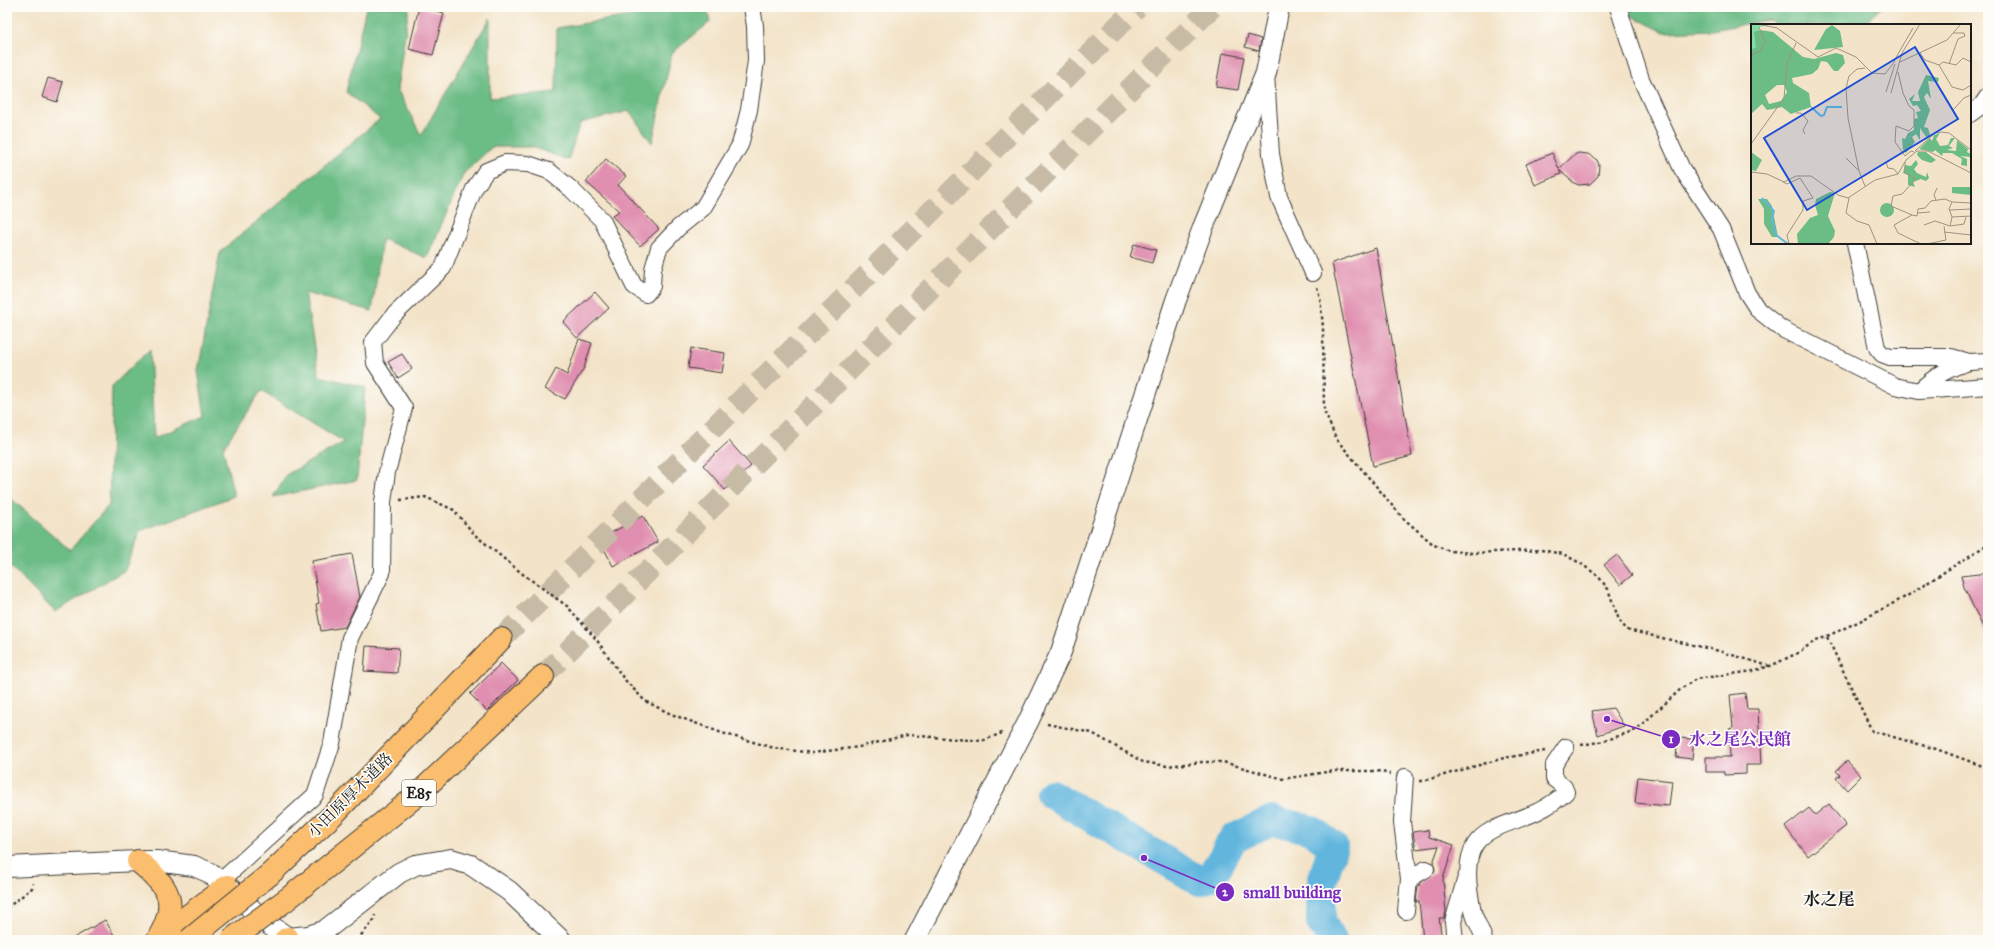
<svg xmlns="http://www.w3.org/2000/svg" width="1995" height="947" font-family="'IM FELL Great Primer','Noto Serif JP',serif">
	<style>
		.forest { fill: #6cbc86; stroke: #446c51 }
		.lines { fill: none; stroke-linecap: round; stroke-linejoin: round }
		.river { stroke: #62b6de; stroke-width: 30 }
		.building { fill: #e08fb0 }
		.trunk-tunnel { stroke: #c8bba6; stroke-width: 22; stroke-dasharray: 22 11; stroke-linecap: butt }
		.minor-casing { stroke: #3c3a36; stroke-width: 18 }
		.tertiary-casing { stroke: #3c3a36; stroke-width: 22 }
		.trunk-casing { stroke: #3c3a36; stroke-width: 24 }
		.path { stroke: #3c3a36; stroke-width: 2.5; stroke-dasharray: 3 3; stroke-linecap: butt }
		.minor { stroke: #fff; stroke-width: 16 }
		.tertiary { stroke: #fff; stroke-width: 20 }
		.trunk { stroke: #fbbe6e; stroke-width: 22 }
		.trunk-bridge-casing { stroke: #3c3a36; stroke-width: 24; stroke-linecap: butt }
		.trunk-bridge { stroke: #fbbe6e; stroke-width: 22 }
		.labels { text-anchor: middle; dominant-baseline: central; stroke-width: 3.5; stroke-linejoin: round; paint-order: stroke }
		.shield { fill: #fdfcf7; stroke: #605f5e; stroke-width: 1 }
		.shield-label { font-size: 15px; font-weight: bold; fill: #1c1c1c }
		.street-label { font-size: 16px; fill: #1c1c1c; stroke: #fdfcf7 }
		.neighbourhood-label { font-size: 17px; font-weight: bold; fill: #1c1c1c; stroke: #fdfcf7 }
		.inset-river { fill: none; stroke: #62b6de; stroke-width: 2 }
		.inset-road { fill: none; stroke: #9d9383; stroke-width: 1 }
		.view { fill: #1d4ed8; fill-opacity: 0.15; stroke: #1d4ed8; stroke-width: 2 }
		.inset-edge { fill: none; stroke: #1c1c1c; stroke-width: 2 }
		.leader { fill: none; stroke: #7b2cbf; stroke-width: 1.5 }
		.callout-dot { fill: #7b2cbf; stroke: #fdfcf7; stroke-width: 1.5 }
		.mark-label { font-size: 12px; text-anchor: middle; font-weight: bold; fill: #fff }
		.callout-label { font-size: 17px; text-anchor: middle; font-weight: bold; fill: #7b2cbf; stroke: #fdfcf7; stroke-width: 3.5; stroke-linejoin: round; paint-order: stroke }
	</style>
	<rect width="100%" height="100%" fill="#fdfcf7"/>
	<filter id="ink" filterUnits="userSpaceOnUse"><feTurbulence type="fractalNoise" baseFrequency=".025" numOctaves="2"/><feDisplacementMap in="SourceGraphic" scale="8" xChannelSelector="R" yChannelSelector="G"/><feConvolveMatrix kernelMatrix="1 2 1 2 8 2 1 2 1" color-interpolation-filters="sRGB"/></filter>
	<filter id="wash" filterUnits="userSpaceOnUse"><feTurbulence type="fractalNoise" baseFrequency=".012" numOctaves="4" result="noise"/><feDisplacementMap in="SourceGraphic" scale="16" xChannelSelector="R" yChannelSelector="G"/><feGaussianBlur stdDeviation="0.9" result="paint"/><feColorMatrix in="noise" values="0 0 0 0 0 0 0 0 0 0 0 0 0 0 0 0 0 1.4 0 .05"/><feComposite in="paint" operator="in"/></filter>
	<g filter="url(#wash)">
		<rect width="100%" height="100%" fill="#f3e3c8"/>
		<!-- forest -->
		<g class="forest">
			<path d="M369,7h40l-12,82 24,46 69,-117v80l66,-6 1,-64 85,-14 1,-7h64l3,15 -38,31 -20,90 -23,-32 -49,12 -12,37 -36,-13h-40l-28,26 -37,85 -45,-19 -10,72 -67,-18 14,83 46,11 -8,93 -84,17 13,-22 58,-33 -83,-51 -38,57 11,48 -94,35 -15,39 -70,42 -48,-49v-68l63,55 39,-45 3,-119 38,-37 4,89 51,-22 -7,-45 22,-119 160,-133 -34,-27 20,-84z"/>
			<path d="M1630,7h252l-19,18h-84l-11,-5 -56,10 -48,2 -34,-17z"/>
		</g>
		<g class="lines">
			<!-- river -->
			<path class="river" d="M1051,794l149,87 12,-5 21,-37 39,-19 39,10 22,16 -11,36 -1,40 11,18"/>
		</g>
		<g id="blocks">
			<!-- building -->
			<g class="building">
				<path d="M419,7l25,6 -11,42 -24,-6z"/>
				<path d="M1248,35l13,4 -2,12 -14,-4z"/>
				<path d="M1222,53l22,4 -6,33 -22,-3z"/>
				<path d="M48,78l15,4 -6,20 -15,-5z"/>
				<path d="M1552,153l7,16 14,-13 5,-3 10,1 9,6 2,5 -1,11 -8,8 -11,1 -5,-2 -15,-13 2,4 -26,11 -9,-21z"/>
				<path d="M606,159l20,17 -8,9 41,44 -19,17 -28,-30 7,-5 -33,-29z"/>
				<path d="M1134,244l22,6 -4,13 -22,-6z"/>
				<path d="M1376,248l36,208 -39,10 -41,-203z"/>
				<path d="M595,292l14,16 -32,30 -14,-16z"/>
				<path d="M579,339l13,4 -8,25 -19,31 -20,-10 11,-20 11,6z"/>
				<path d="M691,348l34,5 -3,20 -34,-5z"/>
				<path d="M402,354l10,15 -14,9 -10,-16z"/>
				<path d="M729,441l22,25 -26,24 -22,-25z"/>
				<path d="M643,516l15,26 -45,24 -14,-27z"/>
				<path d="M352,554l8,43 -15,30 -24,4 -5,-27 3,-1 -7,-42z"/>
				<path d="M1617,555l15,20 -12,10 -16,-20z"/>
				<path d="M1988,573v65l-24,-51 -3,-11z"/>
				<path d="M366,646l33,2 -2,25 -33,-2z"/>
				<path d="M501,663l17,17 -31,31 -17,-17z"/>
				<path d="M1745,693l2,16h11l3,56h-15v9l-22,1v-3h-18v-15h24l-1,-28 4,-1 -3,-33z"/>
				<path d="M1613,708l11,18 -26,9 -6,-24z"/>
				<path d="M1678,738l16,1 -2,20 -16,-2z"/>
				<path d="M1847,761l14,15 -14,14 -11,-12 4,-3 -4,-4z"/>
				<path d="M1638,777l34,4 -3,25 -34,-3z"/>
				<path d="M1829,804l17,22 -38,30 -23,-29 24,-19 6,7z"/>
				<path d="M1428,830l1,7 25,8 -11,34 3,33 -2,6h-5l3,22h-19l-4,-39 -3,1 2,-17h3l-1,-2 14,-10 1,-4 -2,-6 6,-17 -23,3 -3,-17z"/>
				<path d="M105,920l12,20h-47z"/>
			</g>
		</g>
	</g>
	<g filter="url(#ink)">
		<use href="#blocks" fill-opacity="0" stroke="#3c3a36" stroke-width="1"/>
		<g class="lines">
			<!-- trunk-tunnel -->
			<g class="trunk-tunnel">
				<path d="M501,639l636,-632"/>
				<path d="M543,676l669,-669"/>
			</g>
			<!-- minor casing -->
			<g class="minor-casing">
				<g id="minor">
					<path d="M1618,7l23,72 41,90 39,60 26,64 11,17 24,19 113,57 24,5 69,-5"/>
					<path d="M1266,74l5,80 8,43 34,76"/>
					<path d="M1970,114l11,-8 7,-10"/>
					<path d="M1855,243l22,105 5,6 8,3h61l18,5 19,-1"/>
					<path d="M1919,391c16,-15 29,-23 50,-29"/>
					<path d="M1405,777l-3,45 7,57 -3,32"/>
					<path d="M1409,879l17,-10"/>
					<path d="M221,881l94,-86 17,-52 18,-105 32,-65 1,-71 4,-30 17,-64 -29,-45 -2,-21 20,-26 50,-48 31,-79 12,-18 19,-8 23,1 21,7 22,18 31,31 32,66 12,8 6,-8 1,-17 6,-21 19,-20 25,-20 37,-63 9,-35 7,-49 -1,-35 -3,-19"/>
					<path d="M1455,940l-2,-18 13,-45"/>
					<path d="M1484,940c-2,-10 -9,-19 -11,-29 -24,-105 43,-71 93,-119l-2,-5 -10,-8v-14l12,-18"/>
				</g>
			</g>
			<!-- tertiary casing -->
			<g class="tertiary-casing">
				<g id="tertiary">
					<path d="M7,867l131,-6h19l37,5 14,6 28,21 24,25 28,20 20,-2 16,-5 75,-58 16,-8 36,-6 20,6 38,26 52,49"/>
					<path d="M915,940l113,-218 33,-70 115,-352 28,-75 62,-152 13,-66"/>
				</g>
			</g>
			<!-- trunk casing -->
			<g class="trunk-casing">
				<g id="trunk">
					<path d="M138,861c31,26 42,40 20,78"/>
					<path d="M269,875l66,-62 166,-174"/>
					<path d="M286,900l130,-104 127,-120"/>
					<path d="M160,937l67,-51"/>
					<path d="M285,940l3,-2"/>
				</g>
			</g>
			<!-- path -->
			<g class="path">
				<path d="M1317,287l3,10 3,30 1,84 13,29 66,78 31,27 16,6 23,2 68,-3 22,4 17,9 18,13 10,13 11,31 8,10 92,21 50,15"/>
				<path d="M400,500l25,-3 29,13 21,25 49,40 43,31 29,33 28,40 21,22 26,13 51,19 52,15 38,5 47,-6 48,-12 75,6 20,-8"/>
				<path d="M1827,637l45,94 64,18 52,19"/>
				<path d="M1047,724l45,9 51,29 24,4 35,-4h21l60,17 50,-8h44l13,3"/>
				<path d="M1581,745l23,-4 32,-11 46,-42 14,-9 57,-8 17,-5 28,-13 14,-10 46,-21 49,-26 81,-52"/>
				<path d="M1420,781h3l81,-23 41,-7"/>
				<path d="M7,908l25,-20 1,-5"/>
				<path d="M357,940l17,-20 1,-5"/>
			</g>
			<!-- minor -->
			<use href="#minor" class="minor"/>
			<!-- tertiary -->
			<use href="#tertiary" class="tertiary"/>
			<!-- trunk -->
			<use href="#trunk" class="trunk"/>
			<!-- trunk-bridge casing -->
			<g class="trunk-bridge-casing">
				<g id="trunk-bridge">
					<path d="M189,940l80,-65"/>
					<path d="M231,940l55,-40"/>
				</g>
			</g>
			<!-- trunk-bridge -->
			<use href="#trunk-bridge" class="trunk-bridge"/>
		</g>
	</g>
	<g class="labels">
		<!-- shield labels -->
		<rect class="shield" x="402" y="780" width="34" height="26" rx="3"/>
		<g class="shield-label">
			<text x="419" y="793">E85</text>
		</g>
		<!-- street labels -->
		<g class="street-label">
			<text transform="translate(350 795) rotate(-45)">小田原厚木道路</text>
		</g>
		<!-- neighbourhood labels -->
		<g class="neighbourhood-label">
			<text x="1829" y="899">水之尾</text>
		</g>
	</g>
	<!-- overview -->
	<g transform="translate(1751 24)">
		<rect width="220" height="220" fill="#f3e3c8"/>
		<path d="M0,0h22l-14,3v23l-8,1z" fill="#85dca0"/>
		<path d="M81,1l8,6 3,16 -29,3 12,-21zM9,6l13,2 30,25 11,2 22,-6 7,2 2,8 -7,8h-4l-7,-9 -6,-1 -3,8 -6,5 -20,4 1,5 16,10 2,14 -20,7 -9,-7 -15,3 -5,-6 -11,10v-64l5,-3 -2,-15zM26,61h7l3,7 -6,9 -12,3 -4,-9zM175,51l13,3 -1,4 -10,-1 3,18 -4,-6 -3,4 6,13 -6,17 4,1 2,7 -3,3 -7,-10v12l-4,-6 -4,3 3,5 -9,11 -3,-3 -1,-12 3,1 3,-6 6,-3v-11l4,-1 -2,-6 5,-1 -4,-6 -4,1 -4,-7 6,-5 -3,7h8l-2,-9zM189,109l-4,6 4,7 8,-1 3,-7h4l-6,8 4,2 -6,2 9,1 1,-11 11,9 -1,3 4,2v3l-11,-1 7,3v7l-6,-1 1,-6 -10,-6h-9l-1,3 -7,-6 -2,2 -14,-3 11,-11 2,3 2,-6zM0,128l11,8 -6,11 -5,-1zM167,128h8l10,8 -5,3 -9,-3 -5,-5zM165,136l2,4 -4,5 3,4 9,4 1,-5 2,6 -3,3 -5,-2 -8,3 2,5 -7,-2v-10l-5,-2 2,-8 6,1zM201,163h19v8l-19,-2zM79,168l5,1 -7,23 7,15 -1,6 -6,7h-30l-1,-10 13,-16 8,-3 -3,-10 1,-6zM7,175h9l5,7 6,31h-6l-8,-13v-15zM129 186a7 7 0 1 1 14 0a7 7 0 1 1-14 0Z" fill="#6cbc86" fill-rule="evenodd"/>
		<path class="inset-river" d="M60,83l10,9 3,-1 3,-8h15M11,174l12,13 -2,9 4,15 12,9"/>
		<path class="inset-road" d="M7,0l19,4 41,29 18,-9 20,9 16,16 13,1 10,-13M169,29l5,7 14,5 13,22 11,3 8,-5M0,31l9,-4 5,-9 -6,-15M143,37l19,-33M149,38l47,-22 14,-16M198,40l9,-25 7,-3 -1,-3h-11M188,41l4,-3 13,3 7,-7 8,4M114,44l-8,1 -8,7 -3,12 2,30 11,53 6,15M147,48l5,21 6,13 5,4v16l-5,5 -13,-5 -1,16 10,14 6,-5 3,1M135,68l9,-28M140,69l11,-40 18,-29M202,86l11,-12 7,-3M45,89h5l7,8 -5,9 2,4M0,120l33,-46 3,-34 9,-21M164,127l20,-18 6,-1 8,1 22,17M95,134l12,12M135,138l2,6 6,1 4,5M154,138v11l11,6 -14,15 -9,2 -2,10 21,9M0,148l16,2 17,8 12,-6h15l27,19 10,3 27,-18 23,-6 8,-14 11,-9h11l43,22M32,158l4,2 13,-6 13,20 -10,3v9l-16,25 2,9M98,174l-3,15 11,8 12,4 8,19M185,176l-2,-5 3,-7M199,186l21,-1M167,189l12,-1M201,193l19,-1M173,201l11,-4 15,5 2,-9 -3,-8 3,-7M199,202l14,-2 2,-7M193,208l27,3M170,220l-23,-11 -4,-8 18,-10 5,1 1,-7 7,-1 6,-7 14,-2 7,3 19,1M176,220l19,-4 -2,-14"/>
		<path class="view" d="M164,23l43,72 -151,91 -43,-72z"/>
		<rect width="220" height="220" class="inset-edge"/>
	</g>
	<!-- callouts -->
	<path class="leader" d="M1607 719L1671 739M1144 858L1225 892"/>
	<g class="callout-dot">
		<circle cx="1607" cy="719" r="4"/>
		<circle cx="1144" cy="858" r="4"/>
		<circle cx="1671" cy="739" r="10"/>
		<circle cx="1225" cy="892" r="10"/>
	</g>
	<g class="mark-label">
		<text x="1671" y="743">1</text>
		<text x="1225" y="896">2</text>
	</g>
	<g class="callout-label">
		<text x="1740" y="745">水之尾公民館</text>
		<text x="1292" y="898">small building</text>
	</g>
	<!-- margin -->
	<rect width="1995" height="947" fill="none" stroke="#fdfcf7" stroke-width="24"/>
</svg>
